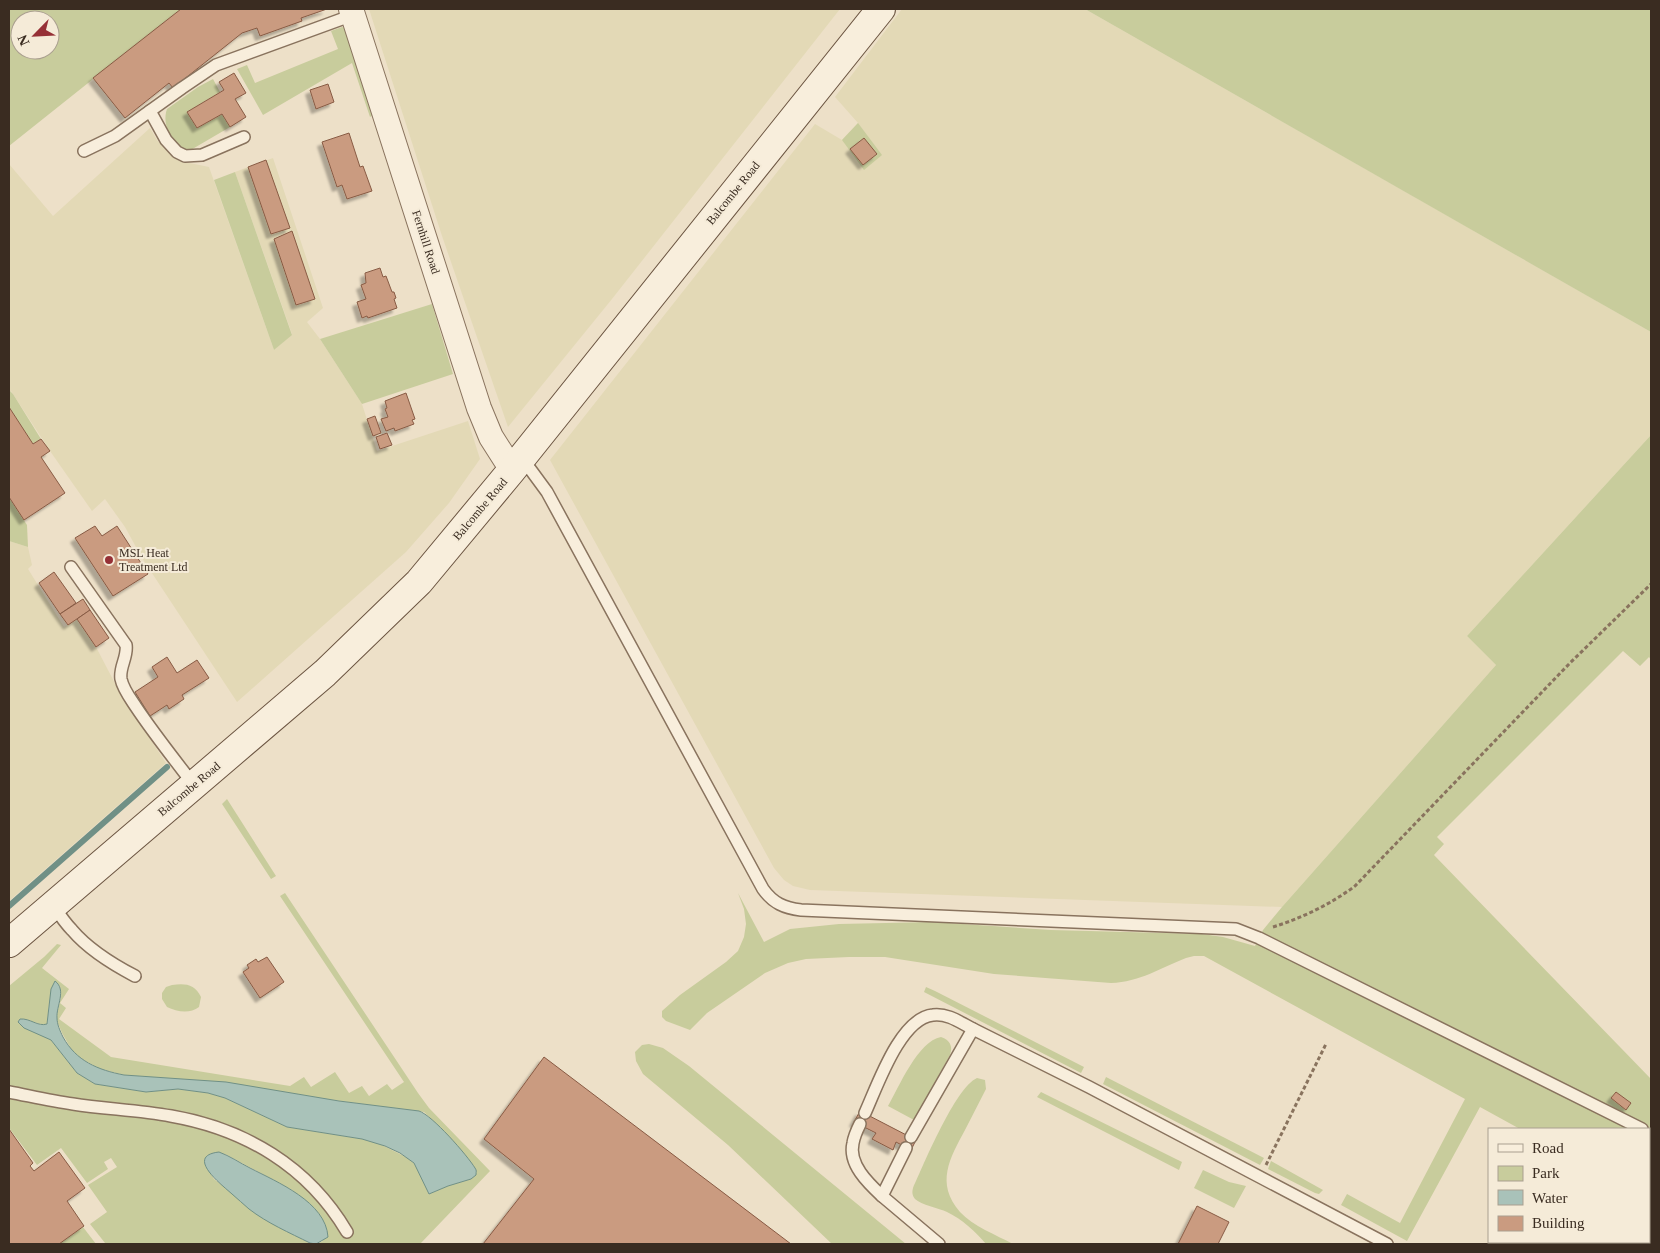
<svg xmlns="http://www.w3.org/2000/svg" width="1660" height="1253" font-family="Georgia,serif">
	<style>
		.farmland { fill: #e3d9b6 }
		.green { fill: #c8cc9c; fill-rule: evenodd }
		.water { fill: #a9c2b9; stroke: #709086 }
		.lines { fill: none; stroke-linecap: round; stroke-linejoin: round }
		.stream { stroke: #709086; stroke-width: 6 }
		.building { fill: #ca9b80; stroke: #885b44; filter: url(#shadow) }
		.lane-casing { stroke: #89735e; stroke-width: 14 }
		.street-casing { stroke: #89735e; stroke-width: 26 }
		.secondary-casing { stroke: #6b5441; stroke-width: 30 }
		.path { stroke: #89735e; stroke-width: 3; stroke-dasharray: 4 2.5; stroke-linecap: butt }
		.lane { stroke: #f8eedc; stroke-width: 11 }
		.street { stroke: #f8eedc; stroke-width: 24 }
		.secondary { stroke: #f8eedc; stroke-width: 28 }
		.poi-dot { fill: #963036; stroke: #f5ebd8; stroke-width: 2 }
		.labels { text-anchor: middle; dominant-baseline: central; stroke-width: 4; stroke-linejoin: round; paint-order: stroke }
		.street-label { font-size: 12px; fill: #3a2c21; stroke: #f5ebd8 }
		.poi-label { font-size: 12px; fill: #3a2c21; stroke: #f5ebd8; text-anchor: start }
	</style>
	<defs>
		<filter id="shadow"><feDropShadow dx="-4.5" dy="4.5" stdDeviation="1" flood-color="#0004"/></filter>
	</defs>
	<rect width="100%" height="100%" fill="#ede0c8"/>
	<!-- farmland -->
	<g class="farmland">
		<path d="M369,9h471l-228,290 -104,128 -66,-191z"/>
		<path d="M902,9h183l566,323v103l-184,201 29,29 -214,242 -472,-17 -17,-4 -9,-6 -10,-12 -224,-408 265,-336 27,16 16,-17 -23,-26z"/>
		<path d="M150,128l7,12 10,11 9,7 9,4 24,5 65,183 18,-16 -57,-162 38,-14 50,150 -16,14 13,17 42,65 15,47 91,-30 12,38 -31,44 -43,49 -169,150 -95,-144 -17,-31 -20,-28 -13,12 -42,-60 -37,-57 -2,-3 -2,1v-228l44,52z"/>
		<path d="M9,541l19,6 4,18 -4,4 36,58 13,-8 19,28 24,46 46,70 -157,138z"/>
	</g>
	<!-- green -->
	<g class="green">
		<path d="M9,9h172l-172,137zM20,20h30v30h-30z"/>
		<path d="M1085,9h566v323l-67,-38z"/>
		<path d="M342,27l4,1 27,87 -3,2 -18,-54 -89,52 -26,-46 10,-4 8,18 83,-34 -7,-18z"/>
		<path d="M213,79l7,13 -33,20 10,16 25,-14 8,13 -41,24c-16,-4 -28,-26 -22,-42l31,-22z"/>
		<path d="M858,123l24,32 -18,15 -22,-30z"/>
		<path d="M235,172l57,163 -18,15 -60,-170z"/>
		<path d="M432,304l21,70 -91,30 -42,-65z"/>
		<path d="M9,390l4,4 28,45 -8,5 -24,-37z"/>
		<path d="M1651,435v225l-2,-3 -9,9 -17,-15 -186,186 7,7 -10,11 217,224v110l-2,5v-65h-129l-40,-22 -73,134 -66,-36 6,-11 53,29 65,-124 -261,-143h-10l-8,2c-26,10 -46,24 -75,25l-117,-9 -109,-17h-36l-43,2 -18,4 -23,10 -58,40 -17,17 -24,-9 -4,-4v-6l18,-16 46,-33 12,-11 6,-14 2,-13 -2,-15 -6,-16 26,49 26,-13 49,-5 94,-2 118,8 151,4 21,3 32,9 8,-16 19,-23 214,-242 -29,-29z"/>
		<path d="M9,497l18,28 1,22 -19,-6z"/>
		<path d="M227,799l49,77 -5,3 -47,-72 -2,-3z"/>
		<path d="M285,893l133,200 11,15 61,63 -70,73h-104l7,-3 -31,-51 -67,-36 -19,12 8,13 17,13 78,51 7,1h-212l1,-1 -15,-19 17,-12 -19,-27 29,-18 -6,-9 -7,4 4,7 -21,14 -26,-35 -24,17 -28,-37v-142l35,-29 13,-13 4,1 -19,23 27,21 -9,14 6,5 -7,11 52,38 179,29 14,-9 7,10 24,-15 14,21 13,-7 7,10 18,-12 5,6 12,-8 -124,-186zM54,983l6,3 1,11 -4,16v8l5,12 9,16 9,9 20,11 24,6 49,4 251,33 24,24 27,32 -4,11 -23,7 -19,8 -12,-27 -7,-8 -32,-16 -16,-4 -75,-12 -62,-29 -17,-5 -30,-4 -32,3 -51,-8 -18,-11 -26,-33 -7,-4 -10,-14 9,3 4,-1 2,-19z"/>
		<path d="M172,985c13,-2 23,-1 29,12l-2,10c-9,7 -22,5 -32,0l-5,-8v-6l4,-6z"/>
		<path d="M926,987l9,4 149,76 -3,6 -157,-81z"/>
		<path d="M941,1037c9,3 12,9 9,18l-36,65 -26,-14c11,-19 30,-65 53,-69z"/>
		<path d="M649,1044l14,4 26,18 217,178h-74l-104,-99 -85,-71 -7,-13 -1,-9 7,-7z"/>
		<path d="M1106,1077l158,81 -4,7 -157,-81z"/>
		<path d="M977,1078l8,2 1,9c-7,14 -14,27 -21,41 -15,28 -30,53 -5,82 13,14 36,23 53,32h-27c-10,-12 -24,-25 -39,-32 -8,-4 -26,-7 -32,-13 -3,-4 -3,-7 -2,-11 11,-24 42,-100 64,-110z"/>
		<path d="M1041,1092l141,70 -3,8 -142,-73z"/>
		<path d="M1271,1161l52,29 -4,4 -4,-1 -47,-24z"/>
		<path d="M1203,1170l26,12 17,4 -12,22 -40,-20z"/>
		<path d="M83,1227l13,17h-37z"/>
	</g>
	<!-- water -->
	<g class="water">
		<path d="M55,981c12,9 1,25 2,37 0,6 3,13 6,19 13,24 35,33 61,38l102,7 113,19 80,10c13,4 48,44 56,57 2,3 1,3 1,7l-5,4 -23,7 -19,8 -15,-31 -14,-10 -15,-7 -23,-7 -75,-12 -62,-29 -17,-5 -30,-4 -32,3 -51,-8 -18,-11 -26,-33 -27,-12 -6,-6 2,-3c10,-1 18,8 27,5l4,-35z"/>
		<path d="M219,1152c11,4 21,11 31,16 27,14 76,34 78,69l-12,7 -6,-1c-20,-10 -43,-20 -61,-34 -6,-5 -11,-10 -17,-15 -10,-9 -48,-38 -13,-42z"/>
	</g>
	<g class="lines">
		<!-- stream -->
		<path class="stream" d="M9,906l158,-139"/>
	</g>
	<!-- building -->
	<g class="building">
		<path d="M181,9h146l-26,9 1,3 -42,15 -3,-8 -15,5 -69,55 -4,-5 -44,35 -32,-40z"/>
		<path d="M234,73l12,20 -11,6 11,18 -16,10 -8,-13 -25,14 -10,-16 37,-22 -5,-8z"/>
		<path d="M328,84l6,18 -18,7 -6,-19z"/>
		<path d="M349,133l11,34 3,-1 9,25 -25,8 -5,-14 -5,2 -15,-45z"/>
		<path d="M864,138l13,16 -14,11 -13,-16z"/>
		<path d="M266,160l24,68 -19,6 -23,-67z"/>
		<path d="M292,231l23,68 -19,6 -22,-66z"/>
		<path d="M380,268l3,9 3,-1 6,16h2l2,6 -2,1 3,9 -29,10 -1,-2 -5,2 -5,-16 9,-3 -5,-14 5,-2 -1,-10z"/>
		<path d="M406,393l9,26 -3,1 2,4 -19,7 -1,-3 -8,3 -5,-12 7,-2 -3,-8 2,-1 -2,-7z"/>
		<path d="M9,407l24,37 8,-5 9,12 -9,6 24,36 -41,27 -15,-23z"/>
		<path d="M375,416l6,17 -8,3 -6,-17z"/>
		<path d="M387,433l5,12 -12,4 -4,-12z"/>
		<path d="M95,526l7,10 15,-10 31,48 -35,22 -38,-58z"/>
		<path d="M54,572l22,31 -16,11 -21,-31z"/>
		<path d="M83,599l7,11 -22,15 -8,-11z"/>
		<path d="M90,610l19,28 -13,9 -19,-28z"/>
		<path d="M167,657l10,16 20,-13 12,18 -27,17 2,4 -15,10 -2,-4 -17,11 -15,-24 23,-15 -6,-10z"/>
		<path d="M267,957l17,25 -24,16 -17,-26 6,-4 -2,-3 9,-6 2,3z"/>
		<path d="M544,1057l247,187h-308l51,-65 -50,-40z"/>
		<path d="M1616,1092l15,11 -5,7 -15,-12z"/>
		<path d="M860,1111l56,29 -5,10 -15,-8 -3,8 -21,-11 4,-6 -22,-11z"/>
		<path d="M9,1129l24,34 -3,3 4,5 25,-19 26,36 -18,13 17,25 -25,18h-50z"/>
		<path d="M1197,1206l32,16 -11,22h-40z"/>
	</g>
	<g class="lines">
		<!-- lane casing -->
		<g class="lane-casing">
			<g id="lane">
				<path d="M150,111l16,29 11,12 8,4 17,-1 42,-18"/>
				<path d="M84,151l31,-15 67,-48 34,-23 137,-50"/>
				<path d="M522,458l25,34 216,397c10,14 21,19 38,21l435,19 23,9 383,191"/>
				<path d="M71,567l55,78c2,12 -7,22 -5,34 2,10 9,19 15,28 18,27 38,52 58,78"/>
				<path d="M53,905c6,9 12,18 19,25 17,20 40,34 63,46"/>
				<path d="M9,1092c21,4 42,9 64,12 32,5 66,6 98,12 74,13 137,50 176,116"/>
				<path d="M865,1113c12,-26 35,-95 68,-98 15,-2 28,8 40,14"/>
				<path d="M860,1124c-3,6 -6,13 -7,19 -5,21 15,40 29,53"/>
				<path d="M911,1137l62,-108 116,58 298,157"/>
				<path d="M906,1148l-24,48 57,48"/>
				<path d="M1649,1216l2,-5"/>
				<path d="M1635,1244l1,-2"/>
			</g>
		</g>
		<!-- street casing -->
		<g class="street-casing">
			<path id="street" d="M351,9l128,399 12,29 21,33"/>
		</g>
		<!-- secondary casing -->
		<g class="secondary-casing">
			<path id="secondary" d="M9,943l316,-270 94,-91 93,-112 369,-461"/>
		</g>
		<!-- path -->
		<g class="path">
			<path d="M1273,927c29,-9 58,-23 82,-41l215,-223 81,-79"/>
			<path d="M1266,1165l60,-121"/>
		</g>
		<!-- lane -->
		<use href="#lane" class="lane"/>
		<!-- street -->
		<use href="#street" class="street"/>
		<!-- secondary -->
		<use href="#secondary" class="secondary"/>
	</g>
	<!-- markers -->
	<circle class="poi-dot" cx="109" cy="560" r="5"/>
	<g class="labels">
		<!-- street labels -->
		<g class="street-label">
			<text transform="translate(733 193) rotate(-51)">Balcombe Road</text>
			<text transform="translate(426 242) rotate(72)">Fernhill Road</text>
			<text transform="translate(480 509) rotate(-50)">Balcombe Road</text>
			<text transform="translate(189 789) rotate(-40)">Balcombe Road</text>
		</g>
		<!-- poi labels -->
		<g class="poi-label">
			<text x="119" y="553">MSL Heat<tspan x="119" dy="14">Treatment Ltd</tspan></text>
		</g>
	</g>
	<!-- border -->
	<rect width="1660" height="1253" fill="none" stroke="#3a2c21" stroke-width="20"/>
	<!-- legend -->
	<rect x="1488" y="1128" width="162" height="115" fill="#f5ebd8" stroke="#aa9f8f"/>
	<rect x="1498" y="1144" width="25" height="8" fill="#f8eedc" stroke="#aa9f8f"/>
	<text x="1532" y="1153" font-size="15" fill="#3a2c21">Road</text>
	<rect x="1498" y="1166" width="25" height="15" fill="#c8cc9c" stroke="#aa9f8f"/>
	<text x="1532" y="1178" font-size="15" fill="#3a2c21">Park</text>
	<rect x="1498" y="1190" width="25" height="15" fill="#a9c2b9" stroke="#aa9f8f"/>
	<text x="1532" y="1203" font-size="15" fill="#3a2c21">Water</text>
	<rect x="1498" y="1216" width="25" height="15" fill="#ca9b80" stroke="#aa9f8f"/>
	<text x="1532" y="1228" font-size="15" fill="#3a2c21">Building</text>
	<!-- north arrow -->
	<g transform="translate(35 35) rotate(246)"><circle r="24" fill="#f5ebd8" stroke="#aa9f8f"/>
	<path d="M0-4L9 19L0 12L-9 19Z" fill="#963036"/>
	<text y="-8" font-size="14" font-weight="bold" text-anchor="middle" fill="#3a2c21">N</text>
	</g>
</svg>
